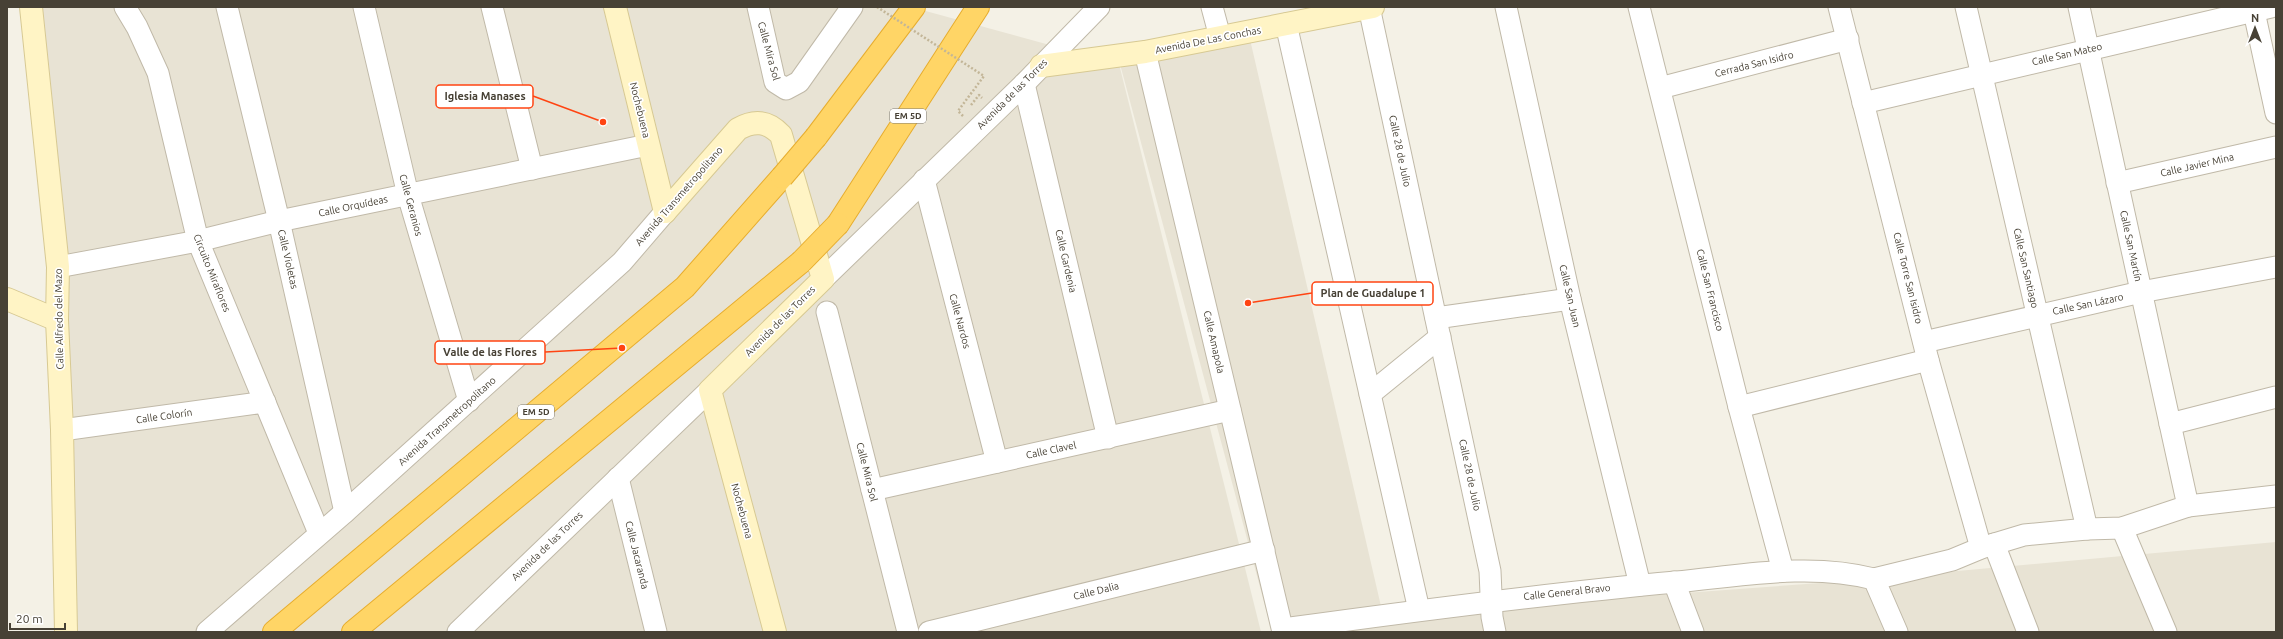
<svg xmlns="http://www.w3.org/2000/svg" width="2283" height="639" font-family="Ubuntu,sans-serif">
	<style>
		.residential { fill: #e8e3d4 }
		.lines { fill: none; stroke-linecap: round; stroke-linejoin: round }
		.street-casing { stroke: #c0b9a8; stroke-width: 23 }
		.secondary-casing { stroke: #d7c993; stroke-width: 24 }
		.highway-casing { stroke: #e7ad2e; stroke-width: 24 }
		.path { stroke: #c3b698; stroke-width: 2.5; stroke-dasharray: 2 2; stroke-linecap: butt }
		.street { stroke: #fff; stroke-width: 21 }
		.secondary { stroke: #fff4c5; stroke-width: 22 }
		.highway { stroke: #ffd566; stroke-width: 22 }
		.highway-bridge-casing { stroke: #e7ad2e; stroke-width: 24; stroke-linecap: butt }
		.path-bridge { stroke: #c3b698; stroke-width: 2.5; stroke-dasharray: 2 2; stroke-linecap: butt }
		.highway-bridge { stroke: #ffd566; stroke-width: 22 }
		.labels { text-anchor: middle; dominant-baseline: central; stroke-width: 3.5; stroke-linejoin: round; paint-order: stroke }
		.shield { fill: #fff; stroke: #7e7a72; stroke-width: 1 }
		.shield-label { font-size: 9px; font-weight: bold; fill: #474135 }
		.street-label { font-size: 10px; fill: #474135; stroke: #fff }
		.leader { fill: none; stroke: #ff4412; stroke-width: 1.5 }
		.callout-dot { fill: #ff4412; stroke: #fff; stroke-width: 1.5 }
		.callout { fill: #fff; stroke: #ff4412; stroke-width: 1.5 }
		.callout-label { font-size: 11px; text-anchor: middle; font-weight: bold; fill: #474135 }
	</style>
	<rect width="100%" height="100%" fill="#f4f1e6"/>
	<!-- residential -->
	<g class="residential">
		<path d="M37,7h874l208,57 142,568h-1194z"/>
		<path d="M1249,35l134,580 465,-34 428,-39v90h-1004l-152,-568z"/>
	</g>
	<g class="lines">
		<!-- street casing -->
		<g class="street-casing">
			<g id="street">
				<path d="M125,7l12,20 21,46 40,168 121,292"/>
				<path d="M227,7l52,214 66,291"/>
				<path d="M364,7l44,188 61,206"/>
				<path d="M492,7l40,162"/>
				<path d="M758,7l17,75 11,7 13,-7 53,-75"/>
				<path d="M1212,7l8,30"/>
				<path d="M1369,7l121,564 2,46 3,15"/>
				<path d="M1506,7l64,292 70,286"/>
				<path d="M1639,7l100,400 44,164"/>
				<path d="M1839,7l89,353 53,188"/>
				<path d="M1966,7l121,522"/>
				<path d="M2253,7l23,106"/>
				<path d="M1286,24l133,586"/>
				<path d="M1145,52l138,580"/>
				<path d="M1024,84l84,354"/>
				<path d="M1660,88l188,-49"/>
				<path d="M1863,103l408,-96"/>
				<path d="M924,180l73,282"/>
				<path d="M2117,183l159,-36"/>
				<path d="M58,267l140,-26 81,-20 369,-76"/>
				<path d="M823,279l201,-195 75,-77"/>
				<path d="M827,312l81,320"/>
				<path d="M1436,318l134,-19"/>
				<path d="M1924,342l217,-50 135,-25"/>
				<path d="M1370,394l70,-57"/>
				<path d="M1739,407l189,-47"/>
				<path d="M2170,424l106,-27"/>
				<path d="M62,430l203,-28"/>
				<path d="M618,478l38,154"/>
				<path d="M872,490l358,-80"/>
				<path d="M2188,506l88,-10"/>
				<path d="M2122,528l44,104"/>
				<path d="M1994,544l34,88"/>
				<path d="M1874,579l78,-19 29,-12 43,-13 63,-6 35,-1 66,-22 -109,-499"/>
				<path d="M1674,582l19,50"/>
				<path d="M1283,629c130,-18 261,-35 393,-47 64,-6 134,-20 198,-3l23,53"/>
				<path d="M207,632l138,-120 277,-250 43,-50"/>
				<path d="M458,632l252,-242"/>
				<path d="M929,632l335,-82"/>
			</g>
		</g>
		<!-- secondary casing -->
		<g class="secondary-casing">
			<g id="secondary">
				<path d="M31,7l27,260 -1,53 5,110 4,202"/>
				<path d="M615,7l50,205"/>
				<path d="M1041,66l104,-14 228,-45"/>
				<path d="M665,212l73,-83c16,-9 30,-8 43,6l42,144 -113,111 65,242"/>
				<path d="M7,299l50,21"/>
			</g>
		</g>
		<!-- highway casing -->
		<g class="highway-casing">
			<g id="highway">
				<path d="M816,137l98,-130"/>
				<path d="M838,224l140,-217"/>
				<path d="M274,632l411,-345 97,-110"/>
				<path d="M353,632l448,-370"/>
			</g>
		</g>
		<!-- path -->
		<g class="path">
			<path d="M971,105l8,-10 3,3"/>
			<path d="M963,116l-5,-5 26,-35"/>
		</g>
		<!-- street -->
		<use href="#street" class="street"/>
		<!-- secondary -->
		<use href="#secondary" class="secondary"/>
		<!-- highway -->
		<use href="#highway" class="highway"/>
		<!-- highway-bridge casing -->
		<g class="highway-bridge-casing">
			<g id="highway-bridge">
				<path d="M782,177l34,-40"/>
				<path d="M801,262l37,-38"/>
			</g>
		</g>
		<!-- path-bridge -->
		<path class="path-bridge" d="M877,7l107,69"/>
		<!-- highway-bridge -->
		<use href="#highway-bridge" class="highway-bridge"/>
	</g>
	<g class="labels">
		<!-- shield labels -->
		<g class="shield">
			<rect x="890" y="109" width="36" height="14" rx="3"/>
			<rect x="518" y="405" width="36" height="14" rx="3"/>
		</g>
		<g class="shield-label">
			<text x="908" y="116">EM 5D</text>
			<text x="536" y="412">EM 5D</text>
		</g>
		<!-- street labels -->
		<g class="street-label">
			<text transform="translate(1208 40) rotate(-11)">Avenida De Las Conchas</text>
			<text transform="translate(769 51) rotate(75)">Calle Mira Sol</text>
			<text transform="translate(2067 54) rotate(-13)">Calle San Mateo</text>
			<text transform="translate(1754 64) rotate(-14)">Cerrada San Isidro</text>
			<text transform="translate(1012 94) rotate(-45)">Avenida de las Torres</text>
			<text transform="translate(640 110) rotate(76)">Nochebuena</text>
			<text transform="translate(1400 151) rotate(78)">Calle 28 de Julio</text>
			<text transform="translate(2197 165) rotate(-13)">Calle Javier Mina</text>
			<text transform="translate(679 196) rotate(-49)">Avenida Transmetropolitano</text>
			<text transform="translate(411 205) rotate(75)">Calle Geranios</text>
			<text transform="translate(353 206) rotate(-12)">Calle Orquídeas</text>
			<text transform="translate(2131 246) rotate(78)">Calle San Martín</text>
			<text transform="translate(288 259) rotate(77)">Calle Violetas</text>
			<text transform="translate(1066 261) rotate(77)">Calle Gardenia</text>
			<text transform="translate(2026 268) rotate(77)">Calle San Santiago</text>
			<text transform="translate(212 273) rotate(68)">Circuito Miraflores</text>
			<text transform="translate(1908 278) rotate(76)">Calle Torre San Isidro</text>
			<text transform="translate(1710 290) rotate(76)">Calle San Francisco</text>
			<text transform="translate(1570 296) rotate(77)">Calle San Juan</text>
			<text transform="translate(2088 304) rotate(-12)">Calle San Lázaro</text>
			<text transform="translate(59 319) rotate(-91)">Calle Alfredo del Mazo</text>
			<text transform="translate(780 321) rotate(-45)">Avenida de las Torres</text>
			<text transform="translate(960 321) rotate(75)">Calle Nardos</text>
			<text transform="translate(1214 342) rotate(77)">Calle Amapola</text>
			<text transform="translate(164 416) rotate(-8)">Calle Colorín</text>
			<text transform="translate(447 421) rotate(-42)">Avenida Transmetropolitano</text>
			<text transform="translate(1051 450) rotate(-12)">Calle Clavel</text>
			<text transform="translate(867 472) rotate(76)">Calle Mira Sol</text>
			<text transform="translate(1470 475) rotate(78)">Calle 28 de Julio</text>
			<text transform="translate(742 511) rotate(75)">Nochebuena</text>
			<text transform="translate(547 546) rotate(-44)">Avenida de las Torres</text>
			<text transform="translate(637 555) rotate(76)">Calle Jacaranda</text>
			<text transform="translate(1096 591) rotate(-14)">Calle Dalia</text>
			<text transform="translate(1567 592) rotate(-6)">Calle General Bravo</text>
		</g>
	</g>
	<!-- callouts -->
	<path class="leader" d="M603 122L533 96M1248 303L1312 293M622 348L545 352"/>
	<g class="callout-dot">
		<circle cx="603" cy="122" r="4"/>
		<circle cx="1248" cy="303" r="4"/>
		<circle cx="622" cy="348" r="4"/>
	</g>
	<g class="callout">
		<rect x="436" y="85" width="97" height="23" rx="4"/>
		<rect x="1312" y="282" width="121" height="23" rx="4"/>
		<rect x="435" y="341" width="110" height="23" rx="4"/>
	</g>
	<g class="callout-label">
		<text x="485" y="100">Iglesia Manases</text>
		<text x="1373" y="297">Plan de Guadalupe 1</text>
		<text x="490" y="356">Valle de las Flores</text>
	</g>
	<!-- border -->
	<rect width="2283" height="639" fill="none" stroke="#474135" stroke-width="16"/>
	<!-- north arrow -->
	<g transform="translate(2255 28)" stroke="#ffffff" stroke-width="3" paint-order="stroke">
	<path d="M0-3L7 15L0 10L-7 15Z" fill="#474135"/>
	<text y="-6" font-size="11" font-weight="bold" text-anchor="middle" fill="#474135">N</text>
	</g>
	<!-- scale -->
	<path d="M10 623v6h55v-6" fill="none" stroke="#474135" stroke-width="2"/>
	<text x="16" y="623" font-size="12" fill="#474135" stroke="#ffffff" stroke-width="3" paint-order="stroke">20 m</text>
</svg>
